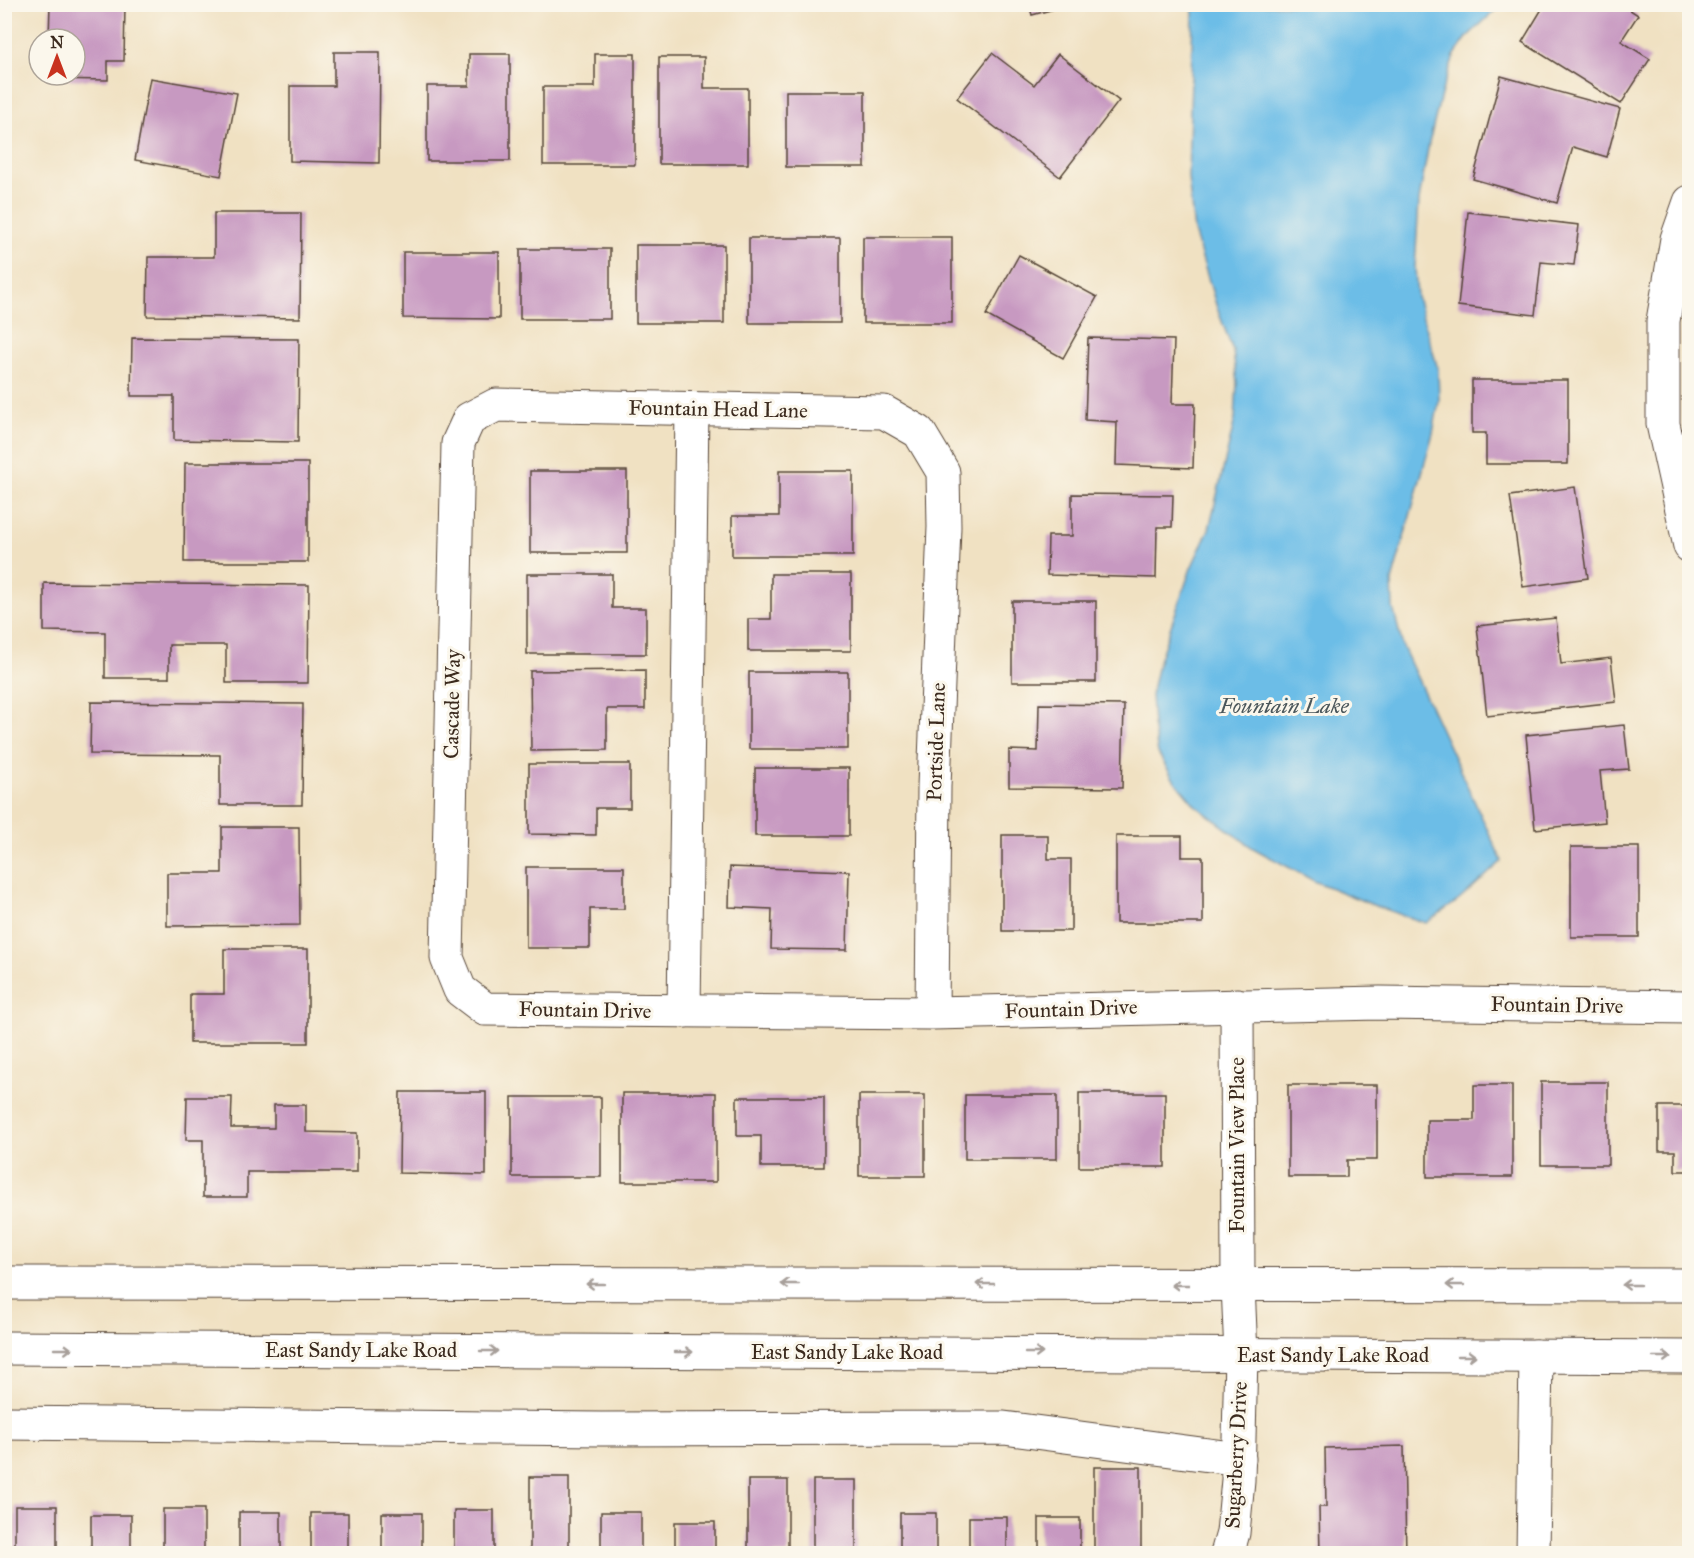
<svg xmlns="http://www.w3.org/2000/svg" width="1694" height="1558" font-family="'IM FELL Great Primer',serif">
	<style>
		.water { fill: #6cbde7; stroke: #547482; stroke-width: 1.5 }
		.building { fill: #c799c1 }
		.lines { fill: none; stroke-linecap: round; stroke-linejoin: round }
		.minor-casing { stroke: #564537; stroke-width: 35 }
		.major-casing { stroke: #564537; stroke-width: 35 }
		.minor { stroke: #fff; stroke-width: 33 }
		.major { stroke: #fff; stroke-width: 33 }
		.oneway { stroke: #a79f9a }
		.labels { text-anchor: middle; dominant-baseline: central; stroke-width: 6; stroke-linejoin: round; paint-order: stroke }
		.street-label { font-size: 21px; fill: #3b2a1e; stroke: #fbf7ec }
		.water-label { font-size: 22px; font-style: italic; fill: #4a565a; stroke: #fbf7ec }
	</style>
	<rect width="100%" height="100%" fill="#fbf7ec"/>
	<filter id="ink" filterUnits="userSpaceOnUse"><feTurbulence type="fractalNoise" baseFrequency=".0167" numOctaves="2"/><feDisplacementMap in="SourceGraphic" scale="12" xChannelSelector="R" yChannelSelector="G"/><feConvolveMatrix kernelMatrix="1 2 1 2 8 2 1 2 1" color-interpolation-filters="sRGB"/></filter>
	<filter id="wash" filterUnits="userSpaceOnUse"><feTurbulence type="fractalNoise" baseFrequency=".008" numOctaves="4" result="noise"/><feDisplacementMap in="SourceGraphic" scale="24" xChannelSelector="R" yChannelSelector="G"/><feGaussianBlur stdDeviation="1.35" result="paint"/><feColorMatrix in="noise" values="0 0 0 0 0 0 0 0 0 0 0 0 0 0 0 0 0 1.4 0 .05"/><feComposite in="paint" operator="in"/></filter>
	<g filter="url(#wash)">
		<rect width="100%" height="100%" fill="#f0e1c2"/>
		<!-- water -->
		<path class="water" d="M1192,5h309l-33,31 -14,20 -12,35 -13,52 -10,57 -4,67 2,30 21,72 1,32 -6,32 -41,148 1,27 10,39 99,214 -43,39 -33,23 -48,-16 -64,-26 -61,-33 -57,-42 -22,-26 -16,-27 -5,-28 -2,-30 7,-31 33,-96 18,-39 26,-110 2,-36 -4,-32 -16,-43 -23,-77 -6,-54 5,-163z"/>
		<g id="blocks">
			<!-- building -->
			<g class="building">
				<path d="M50,4h75l-1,57h-16v19l-60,-1 1,-4h26v-36h-26z"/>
				<path d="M1029,4h40v1l-37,10z"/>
				<path d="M1545,4h76l17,11 -17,26 29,18 -29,45 -99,-62z"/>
				<path d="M334,52h46l-1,111 -89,-2v-75h44z"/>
				<path d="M992,53l42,32 24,-31 61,47 -59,76 -103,-79z"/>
				<path d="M469,54h41v107h-83v-75h42z"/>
				<path d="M595,54h40v111h-92v-78h52z"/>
				<path d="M659,57h45v31h44v76h-89z"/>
				<path d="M1501,76l119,33 -13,48 -34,-10 -16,56 -84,-24z"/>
				<path d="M150,78l87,15 -16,83 -86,-16z"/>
				<rect x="786" y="91" width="79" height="76"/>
				<path d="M1468,212l111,13 -5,40 -33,-3 -6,53 -77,-9z"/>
				<path d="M214,213h87l-1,105 -153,-2 1,-59h66z"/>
				<rect x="863" y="237" width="89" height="86"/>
				<rect x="749" y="238" width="91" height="85"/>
				<rect x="636" y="245" width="88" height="78"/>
				<rect x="520" y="249" width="90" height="70"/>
				<path d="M403,252h96v67l-96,-1z"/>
				<path d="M1019,255l78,42 -34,61 -77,-43z"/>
				<path d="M132,338l167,1 -1,103 -124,-2v-44h-43z"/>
				<path d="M1088,338l86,2 -2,64h23l-2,64 -77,-3 1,-43 -32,-2z"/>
				<path d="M1472,380h96v84h-82v-31h-14z"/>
				<path d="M185,463h123v99h-124z"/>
				<rect x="530" y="471" width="97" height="82"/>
				<path d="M779,471h74v85h-121v-40h47z"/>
				<path d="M1575,487l13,91 -65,9 -13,-91z"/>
				<path d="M1072,494l101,1 -1,32h-15l-1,51 -109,-3 1,-39h24z"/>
				<path d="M527,574h85v34h34v46h-119z"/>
				<path d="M771,574h80v77h-103v-32h23z"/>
				<path d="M44,583l265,2 -1,98h-82v-38h-57v33h-64v-46l-61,-1z"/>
				<rect x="1012" y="601" width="84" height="81"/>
				<path d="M1556,618l5,46 50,-6 5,44 -129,14 -10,-90z"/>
				<path d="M645,670v39h-38v41l-76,1 -1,-80z"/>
				<rect x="749" y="672" width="99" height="77"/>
				<path d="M91,702l212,2 -1,101h-82v-50l-130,-1z"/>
				<path d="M1039,704l85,1 -2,83 -113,-1v-37l29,1z"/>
				<path d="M1624,725l5,44 -29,2 5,51 -70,7 -9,-94z"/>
				<path d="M529,764h101v44h-34v27l-67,-1z"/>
				<rect x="755" y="768" width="94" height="68"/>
				<path d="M222,827h77l1,98 -133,1v-53h55z"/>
				<path d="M1002,835h46v24h23v72h-69z"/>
				<path d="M1116,836h66v21h21v66h-87z"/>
				<rect x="1571" y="847" width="68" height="90"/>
				<path d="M526,867h98v42h-34v39h-64z"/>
				<path d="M730,867l119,4 -2,79 -76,-1 1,-40 -43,-2z"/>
				<path d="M224,949h84v94h-118v-49h34z"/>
				<rect x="1541" y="1082" width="67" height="83"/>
				<path d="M1288,1085h89v75h-30v17h-59z"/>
				<path d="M1474,1085h38v92h-85v-57h47z"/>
				<path d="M400,1092h86v83l-87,-2z"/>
				<rect x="622" y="1093" width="94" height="89"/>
				<rect x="1079" y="1093" width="86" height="74"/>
				<rect x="859" y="1095" width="66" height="81"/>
				<rect x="965" y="1095" width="92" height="64"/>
				<path d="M187,1097h45l-1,31h43v-23h32v27l51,1v39h-110v25h-44v-57h-17z"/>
				<rect x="512" y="1097" width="89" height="80"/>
				<path d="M737,1097h87v70h-63v-31h-24z"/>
				<path d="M1659,1106h31v65h-15v-20h-16z"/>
				<path d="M1404,1446l2,108h-86l-1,-47h7l-1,-59z"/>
				<rect x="1094" y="1467" width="47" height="87"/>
				<rect x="530" y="1477" width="39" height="77"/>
				<rect x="748" y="1480" width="40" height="74"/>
				<rect x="813" y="1480" width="43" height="74"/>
				<rect x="15" y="1506" width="42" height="48"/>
				<rect x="163" y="1509" width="41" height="45"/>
				<rect x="454" y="1510" width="40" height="44"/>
				<rect x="239" y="1512" width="42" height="42"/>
				<rect x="601" y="1512" width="40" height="42"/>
				<rect x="311" y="1513" width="37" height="41"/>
				<rect x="382" y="1513" width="40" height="41"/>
				<rect x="900" y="1513" width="36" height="41"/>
				<rect x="91" y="1515" width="40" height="39"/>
				<rect x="969" y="1517" width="38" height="37"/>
				<rect x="1039" y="1518" width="41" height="36"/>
				<rect x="675" y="1522" width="40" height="32"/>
			</g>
		</g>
	</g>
	<g filter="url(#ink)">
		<use href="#blocks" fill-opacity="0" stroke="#564537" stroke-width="1.5"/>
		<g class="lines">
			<!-- minor casing -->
			<g class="minor-casing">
				<g id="minor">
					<path d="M1690,202l-13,37 -14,82v103l27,122"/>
					<path d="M684,1011l8,-602"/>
					<path d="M932,1013l2,-226 10,-260 -1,-55 -24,-40 -35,-20 -388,-7 -27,14 -11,24 -11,515 13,32 25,19 447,4 448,-10 310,4"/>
					<path d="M4,1423l597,6 403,-1 235,31"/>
					<path d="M1227,1554l6,-21 5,-53 3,-125 -3,-70 -1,-280"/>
					<path d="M1533,1554l3,-198"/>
				</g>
			</g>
			<!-- major casing -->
			<g class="major-casing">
				<g id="major">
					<path d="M4,1283l1686,2"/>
					<path d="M4,1348l1686,9"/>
				</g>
			</g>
			<!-- minor -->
			<use href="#minor" class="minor"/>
			<!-- major -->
			<use href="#major" class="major"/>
		</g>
		<!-- one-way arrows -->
		<defs><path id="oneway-shaft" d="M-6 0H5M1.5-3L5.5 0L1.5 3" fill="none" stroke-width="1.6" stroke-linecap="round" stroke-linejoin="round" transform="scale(1.5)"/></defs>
		<g class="oneway">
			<use href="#oneway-shaft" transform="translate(595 1284) rotate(-180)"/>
			<use href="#oneway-shaft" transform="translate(790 1284) rotate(-180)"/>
			<use href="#oneway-shaft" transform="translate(985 1284) rotate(-180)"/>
			<use href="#oneway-shaft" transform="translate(1180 1285) rotate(180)"/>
			<use href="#oneway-shaft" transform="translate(1455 1285) rotate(-180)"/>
			<use href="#oneway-shaft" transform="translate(1631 1285) rotate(-180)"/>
			<use href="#oneway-shaft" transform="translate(63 1349)"/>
			<use href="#oneway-shaft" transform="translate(489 1351)"/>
			<use href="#oneway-shaft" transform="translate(684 1352)"/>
			<use href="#oneway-shaft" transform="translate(1034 1353)"/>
			<use href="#oneway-shaft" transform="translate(1467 1356)"/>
			<use href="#oneway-shaft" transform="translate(1662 1357)"/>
		</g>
	</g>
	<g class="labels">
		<!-- street labels -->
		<g class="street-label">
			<text transform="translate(718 409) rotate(1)">Fountain Head Lane</text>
			<text transform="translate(452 704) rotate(-89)">Cascade Way</text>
			<text transform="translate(936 742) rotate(-88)">Portside Lane</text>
			<text transform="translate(1557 1005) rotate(1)">Fountain Drive</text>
			<text transform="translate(1071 1009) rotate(-2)">Fountain Drive</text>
			<text transform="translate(585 1010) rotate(1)">Fountain Drive</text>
			<text transform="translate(1237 1145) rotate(-90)">Fountain View Place</text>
			<text x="361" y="1350">East Sandy Lake Road</text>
			<text x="847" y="1352">East Sandy Lake Road</text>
			<text x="1333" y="1355">East Sandy Lake Road</text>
			<text transform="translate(1236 1455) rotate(-87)">Sugarberry Drive</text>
		</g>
		<!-- water labels -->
		<g class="water-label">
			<text x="1284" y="705">Fountain Lake</text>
		</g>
	</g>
	<!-- margin -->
	<rect width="1694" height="1558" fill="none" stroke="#fbf7ec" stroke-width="24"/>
	<!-- north arrow -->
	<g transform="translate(57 57)"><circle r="28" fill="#fbf7ec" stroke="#aea59a" stroke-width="1.5"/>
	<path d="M0-4.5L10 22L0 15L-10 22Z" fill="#c8321e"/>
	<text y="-9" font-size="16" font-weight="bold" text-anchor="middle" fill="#3b2a1e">N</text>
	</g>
</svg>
